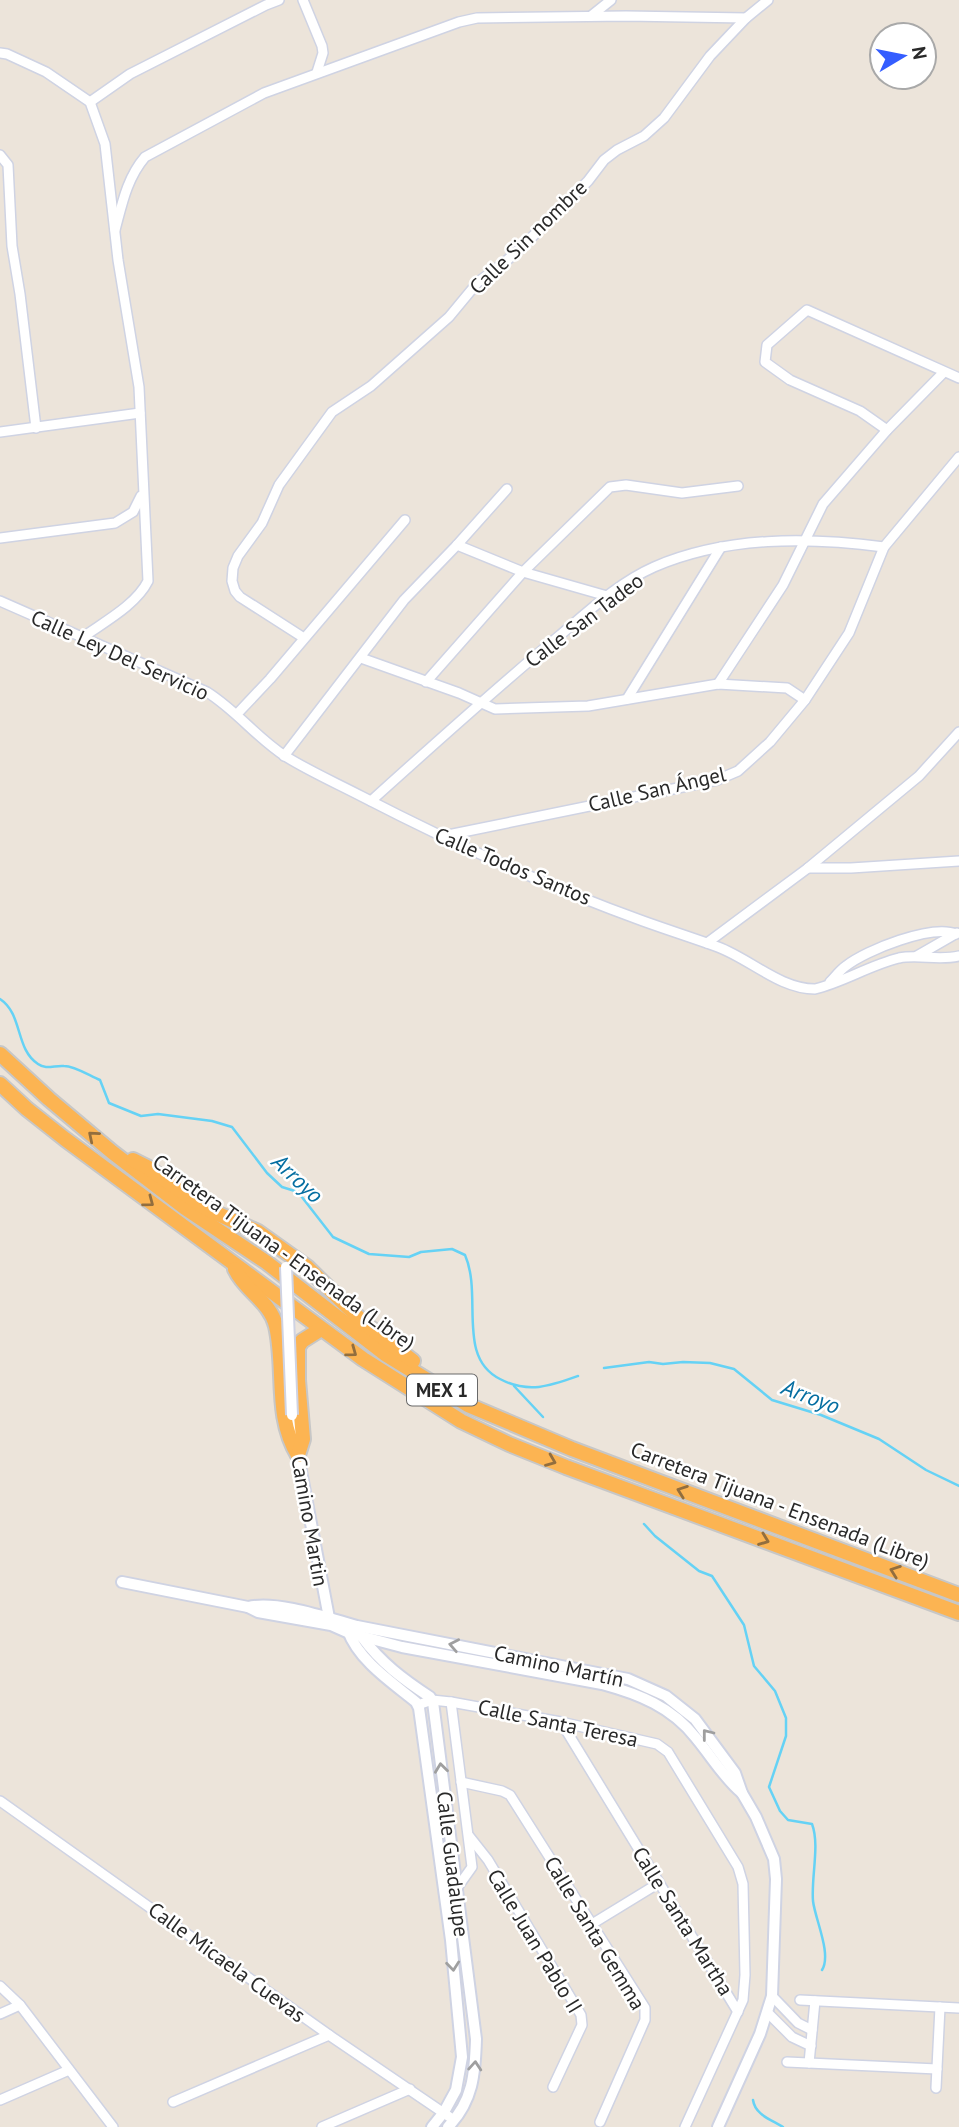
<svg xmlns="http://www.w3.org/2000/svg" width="959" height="2127" font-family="'PT Sans',sans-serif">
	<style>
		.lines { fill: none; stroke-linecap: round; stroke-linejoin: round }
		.stream { stroke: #65d2f5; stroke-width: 2.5 }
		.minor-casing { stroke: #cfd3e3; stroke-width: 12 }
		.tertiary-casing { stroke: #cfd3e3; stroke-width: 14 }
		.trunk-casing { stroke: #c7c7c7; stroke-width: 18 }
		.minor { stroke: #fff; stroke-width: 9 }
		.tertiary { stroke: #fff; stroke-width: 10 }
		.trunk { stroke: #fcb452; stroke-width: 14 }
		.tertiary-bridge-casing { stroke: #cfd3e3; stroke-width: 14; stroke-linecap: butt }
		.tertiary-bridge { stroke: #fff; stroke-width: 10 }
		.oneway { stroke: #926e3e }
		.oneway2 { stroke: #9f9f9f }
		.labels { text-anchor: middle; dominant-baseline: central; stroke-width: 5; stroke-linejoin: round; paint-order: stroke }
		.shield { fill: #fff; stroke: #696969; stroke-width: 2 }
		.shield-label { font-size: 19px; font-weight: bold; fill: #292929 }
		.street-label { font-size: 21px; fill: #292929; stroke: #fff }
		.water-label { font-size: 23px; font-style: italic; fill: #056ea1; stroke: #fff }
	</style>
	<rect width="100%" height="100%" fill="#ece4da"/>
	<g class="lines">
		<!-- stream -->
		<g class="stream">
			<path d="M0,999c23,15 15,50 38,65 8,6 17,1 26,2 11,0 26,10 36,14l9,23 32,13 17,-2 54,7 20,6 35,46 15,14 16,5 35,45 36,17 40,3 12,-5 31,-3 13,6c18,41 -9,102 35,124 28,15 50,7 78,-3"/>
			<path d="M604,1368l45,-6 14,2 20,-2 27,1 24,6 38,31 49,15 58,24 47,31 33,16"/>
			<path d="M514,1386l29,31"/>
			<path d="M644,1524l11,12 44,35 13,5 32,49 10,41 21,25 11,27v18l-17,51 11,24 8,9 24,4c8,21 -1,53 1,77 2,18 19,53 9,69"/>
			<path d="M753,2100c2,15 19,20 30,27"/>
		</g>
		<!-- minor casing -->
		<g class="minor-casing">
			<g id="minor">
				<path d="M303,0l19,46 1,7 -6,19"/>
				<path d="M591,16l20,-16"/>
				<path d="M0,53l7,1 39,18 44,30 15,42 13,116 21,127 9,194c-12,24 -44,41 -65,56"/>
				<path d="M90,102l40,-28 136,-69 13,-5"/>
				<path d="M0,155l8,10 4,81 8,48 16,134"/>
				<path d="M115,230c7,-26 12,-52 30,-73l119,-64 195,-71 18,-4 149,-2 120,2"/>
				<path d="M887,430l-27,-19 -70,-31 -25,-18 2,-17 40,-35 152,68"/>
				<path d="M0,432l140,-19"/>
				<path d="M0,538l115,-15 18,-11 8,-16"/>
				<path d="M457,545l66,27 84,24"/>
				<path d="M0,601l207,91c30,19 50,46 78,64 24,15 51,27 76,40 91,47 185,90 282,125 25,9 50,17 75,26 32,12 62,42 97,42 29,-7 55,-24 84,-31 20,-4 39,3 60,-2"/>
				<path d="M304,638l-64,-41 -5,-6 -3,-10 1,-13 5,-12 24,-33 17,-38 53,-73 39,-26 78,-69 29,-35 26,-19 22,-20 62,-62 16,-21 13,-10 27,-14 20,-18 46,-62 36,-38 22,-18"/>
				<path d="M361,658l98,35 36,16 93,-3 130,-22 69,4 18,12"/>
				<path d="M426,682l97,-110 87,-85 16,-2 56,8 56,-7"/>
				<path d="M718,684l65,-99 40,-81 64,-74 57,-58"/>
				<path d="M627,699l94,-152"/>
				<path d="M237,714l33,-35 135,-159"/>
				<path d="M284,756l120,-156 53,-55 50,-56"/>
				<path d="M371,801c62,-56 124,-112 188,-165 30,-25 59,-53 95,-69 72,-31 154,-30 230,-20"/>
				<path d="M443,836l274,-56 21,-9 32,-29 35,-42 44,-67 35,-86 75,-90"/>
				<path d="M808,868h43l108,-7"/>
				<path d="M707,943l101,-75 111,-92 40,-44"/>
				<path d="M917,956l40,-23"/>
				<path d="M830,982c5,-5 10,-12 16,-16 20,-16 86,-42 110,-32"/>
				<path d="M451,1702l21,165 -15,21"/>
				<path d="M418,1705l14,-5 19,2 110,20 96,22 11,8 70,115 5,17 2,91 -2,25 -58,127"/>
				<path d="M561,1722l177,290"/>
				<path d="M461,1782l41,9 8,4 135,213v12l-45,102"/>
				<path d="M0,1801l329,234 125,85"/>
				<path d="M469,1836l19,24 93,155 1,10 -29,62"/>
				<path d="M592,1924l67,-41"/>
				<path d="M0,1986l20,19 93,122"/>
				<path d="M772,1996l26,27 14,7"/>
				<path d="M800,2000l159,8"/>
				<path d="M768,2013l24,24 19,9"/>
				<path d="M0,2014l20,-9"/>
				<path d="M787,2062l150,7"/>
				<path d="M809,2063l6,-62"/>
				<path d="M936,2088l4,-81"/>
				<path d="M0,2100l69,-30"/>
				<path d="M173,2102l156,-67"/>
				<path d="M322,2127l88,-38"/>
			</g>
		</g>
		<!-- tertiary casing -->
		<g class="tertiary-casing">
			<g id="tertiary">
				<path d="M292,1415l6,40 32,168"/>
				<path d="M122,1582l126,25 10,5 73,13 18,8 53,14 200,37c37,10 70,23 94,54 16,19 27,39 46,55"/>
				<path d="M248,1607c29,-7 80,11 109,19l271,53 38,17 29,23 40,54 7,20 14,24 18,42 2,20 -4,117 -12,38 -42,93"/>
				<path d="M348,1631c11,30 45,52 68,71l3,6 32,232 11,117 -6,33 -12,22 -12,15"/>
				<path d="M362,1637c19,26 42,43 68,60l3,5 43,337c-1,35 -3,62 -28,88"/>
			</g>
		</g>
		<!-- trunk casing -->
		<g class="trunk-casing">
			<g id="trunk">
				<path d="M0,1054l49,45 63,53 73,56 81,54 119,92 83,51 104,44 387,146"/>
				<path d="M0,1084l27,25 38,30 298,220 98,62 48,23 57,23 393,146"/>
				<path d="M133,1160l14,7 58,41 53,24 49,35 57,56 49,38"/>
				<path d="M235,1269c10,22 35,32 41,57 10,43 -2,90 22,129"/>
				<path d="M298,1455l5,-16 -5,-59v-33l4,-6 19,-12"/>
			</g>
		</g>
		<!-- minor -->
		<use href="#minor" class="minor"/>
		<!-- tertiary -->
		<use href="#tertiary" class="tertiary"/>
		<!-- trunk -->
		<use href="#trunk" class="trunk"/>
		<!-- tertiary-bridge casing -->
		<g class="tertiary-bridge-casing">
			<path id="tertiary-bridge" d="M286,1267l6,148"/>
		</g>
		<!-- tertiary-bridge -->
		<use href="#tertiary-bridge" class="tertiary-bridge"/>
	</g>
	<!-- one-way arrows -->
	<defs><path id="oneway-chevron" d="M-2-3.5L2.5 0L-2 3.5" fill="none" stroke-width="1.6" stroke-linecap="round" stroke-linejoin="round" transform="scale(1.75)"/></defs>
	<g class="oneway">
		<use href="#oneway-chevron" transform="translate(93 1136) rotate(-140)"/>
		<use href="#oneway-chevron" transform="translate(149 1202) rotate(37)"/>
		<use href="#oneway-chevron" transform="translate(352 1352) rotate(36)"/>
		<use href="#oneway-chevron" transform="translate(551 1461) rotate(22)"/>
		<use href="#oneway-chevron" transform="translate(682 1491) rotate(-160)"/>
		<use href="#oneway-chevron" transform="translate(764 1540) rotate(21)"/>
		<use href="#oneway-chevron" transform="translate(895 1571) rotate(-160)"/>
	</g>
	<g class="oneway2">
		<use href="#oneway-chevron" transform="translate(454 1645) rotate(-169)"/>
		<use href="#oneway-chevron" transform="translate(707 1734) rotate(-128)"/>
		<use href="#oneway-chevron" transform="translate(441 1768) rotate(-97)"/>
		<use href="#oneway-chevron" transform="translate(453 1966) rotate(84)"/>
		<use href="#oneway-chevron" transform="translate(475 2066) rotate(-86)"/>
	</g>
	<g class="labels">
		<!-- shield labels -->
		<rect class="shield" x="407" y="1374.5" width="70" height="31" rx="5"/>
		<g class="shield-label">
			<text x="442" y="1390">MEX 1</text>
		</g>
		<!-- street labels -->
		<g class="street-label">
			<text transform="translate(528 237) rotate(-44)">Calle Sin nombre</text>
			<text transform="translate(584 620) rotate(-37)">Calle San Tadeo</text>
			<text transform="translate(120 655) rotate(24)">Calle Ley Del Servicio</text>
			<text transform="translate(657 789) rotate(-13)">Calle San Ángel</text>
			<text transform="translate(513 866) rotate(23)">Calle Todos Santos</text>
			<text transform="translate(284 1252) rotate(36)">Carretera Tijuana - Ensenada (Libre)</text>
			<text transform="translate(780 1505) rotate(21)">Carretera Tijuana - Ensenada (Libre)</text>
			<text transform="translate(310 1521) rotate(80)">Camino Martin</text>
			<text transform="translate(559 1666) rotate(12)">Camino Martín</text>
			<text transform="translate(558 1723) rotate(12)">Calle Santa Teresa</text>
			<text transform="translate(453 1864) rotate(83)">Calle Guadalupe</text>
			<text transform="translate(683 1921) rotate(58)">Calle Santa Martha</text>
			<text transform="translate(595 1933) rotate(59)">Calle Santa Gemma</text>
			<text transform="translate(535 1941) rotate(59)">Calle Juan Pablo II</text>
			<text transform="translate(227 1962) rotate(36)">Calle Micaela Cuevas</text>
		</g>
		<!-- water labels -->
		<g class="water-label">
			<text transform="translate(298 1178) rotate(43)">Arroyo</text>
			<text transform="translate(811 1396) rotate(21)">Arroyo</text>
		</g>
	</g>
	<!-- north arrow -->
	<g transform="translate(903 56) rotate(80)"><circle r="33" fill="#ffffff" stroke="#a9a9a9" stroke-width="2"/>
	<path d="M0-5L12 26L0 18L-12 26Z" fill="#345dff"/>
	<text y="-10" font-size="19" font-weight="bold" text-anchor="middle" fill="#292929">N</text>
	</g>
</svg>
